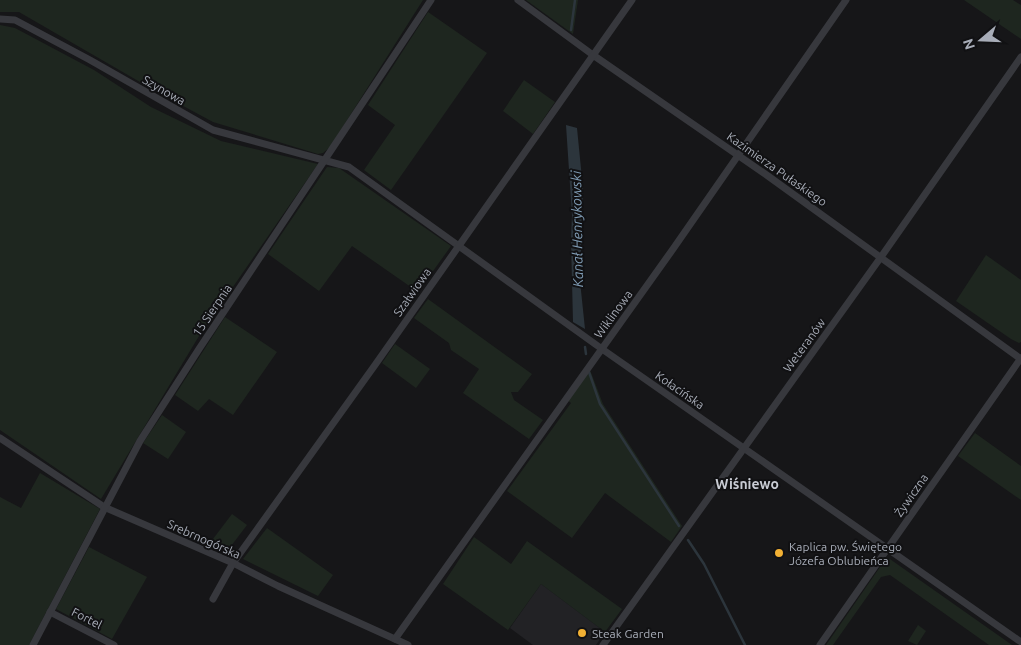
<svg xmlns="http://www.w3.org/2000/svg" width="1021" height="645" font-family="Ubuntu,sans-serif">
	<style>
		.built { fill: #222225 }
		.green { fill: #1e261f }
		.water { fill: #2c353c }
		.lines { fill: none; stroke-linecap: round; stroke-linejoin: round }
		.stream { stroke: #2c353c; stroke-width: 2.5 }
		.minor { stroke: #37383d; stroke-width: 7 }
		.poi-dot { fill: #f2b134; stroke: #111113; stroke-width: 2 }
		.labels { text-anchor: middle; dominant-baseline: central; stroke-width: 4; stroke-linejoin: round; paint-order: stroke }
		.street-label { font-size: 12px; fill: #a8adb8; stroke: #111113 }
		.poi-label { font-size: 12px; fill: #a8adb8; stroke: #111113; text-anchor: start }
		.water-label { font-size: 14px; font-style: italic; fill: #7f9bb3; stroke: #111113 }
		.neighbourhood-label { font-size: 14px; font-weight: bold; fill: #c9ccd4; stroke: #111113 }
	</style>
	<rect width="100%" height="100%" fill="#161618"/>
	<!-- built -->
	<path class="built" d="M541,584l64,48 -9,13h-63l-23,-17z"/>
	<!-- green -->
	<g class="green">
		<path d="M0,0h423l-93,147 -7,6 -5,1 -105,-32 -54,-29 -140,-81h-19z"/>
		<path d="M526,0h52l-5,34z"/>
		<path d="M964,0h49l8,5v34z"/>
		<path d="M428,12l59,41 -96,137 -27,-20 31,-45 -27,-20z"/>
		<path d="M0,25l15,3 79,42 57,37 70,34 97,23 -119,172 -98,163 -101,-69z"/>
		<path d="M524,80l31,22 -22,32 -30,-23z"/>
		<path d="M327,167l12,1 112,78 -33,46 -66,-46 -33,45 -51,-37z"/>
		<path d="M986,255l35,25v62l-2,1 -8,-4 -55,-38z"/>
		<path d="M428,299l104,75 -14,18h-7l3,8 29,20 -14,19 -66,-46 16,-24 -28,-19 -2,-7 -35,-25z"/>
		<path d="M225,317l52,35 -44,63 -24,-16 -11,12 -23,-16z"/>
		<path d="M395,344l35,25 -14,19 -34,-25z"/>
		<path d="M590,370l13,34 79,122 -11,16 -66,-49 -33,45 -65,-47 64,-88 -4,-3z"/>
		<path d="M162,415l24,17 -18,27 -25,-16z"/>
		<path d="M975,433l46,33v34l-63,-44z"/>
		<path d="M40,473l60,36 -71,136h-29v-148l21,11z"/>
		<path d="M232,514l15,11 -19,25 -15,-11z"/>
		<path d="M267,528l66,47 -15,21 -75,-37z"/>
		<path d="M474,537l37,27 16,-23 95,68 -17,23 -64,-48 -33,46 -65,-46z"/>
		<path d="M89,547l58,30 -35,62 -56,-30z"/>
		<path d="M887,557l125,88h-23l-99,-70 -9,2 -48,68h-7z"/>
		<path d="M918,625l8,6 -9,14 -9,-4z"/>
	</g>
	<!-- water -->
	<path class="water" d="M566,125l11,3 6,61 -3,92 5,48 -12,-7 -2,-82 1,-25z"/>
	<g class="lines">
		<!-- stream -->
		<g class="stream">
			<path d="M571,30l4,-30"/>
			<path d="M585,347l1,7"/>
			<path d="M589,372l11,32 79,122"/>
			<path d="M688,540l16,24 41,81"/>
		</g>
		<!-- minor -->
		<g class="minor">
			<path d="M518,0l75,55 175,121 253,183"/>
			<path d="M0,19l15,1 75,40 123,70 136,37 253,182 419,293"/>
			<path d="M0,438l104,69 129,56 45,23 130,59"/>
			<path d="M213,599l20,-36 142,-198 257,-365"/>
			<path d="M50,612l64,33"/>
			<path d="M395,639l278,-390 173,-249"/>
			<path d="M33,645l107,-204 59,-92 232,-349"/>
			<path d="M603,645l278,-388 140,-200"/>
			<path d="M820,645l201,-287"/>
		</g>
	</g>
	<!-- markers -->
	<g class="poi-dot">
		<circle cx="779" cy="553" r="5"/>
		<circle cx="582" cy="633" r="5"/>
	</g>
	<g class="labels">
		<!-- street labels -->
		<g class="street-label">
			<text transform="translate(164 90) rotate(30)">Szynowa</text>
			<text transform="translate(777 169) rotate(35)">Kazimierza Pułaskiego</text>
			<text transform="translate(412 292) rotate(-55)">Szałwiowa</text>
			<text transform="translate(212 310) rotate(-56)">15 Sierpnia</text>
			<text transform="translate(613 314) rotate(-54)">Wiklinowa</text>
			<text transform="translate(804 345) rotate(-54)">Weteranów</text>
			<text transform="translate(680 390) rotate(35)">Kołacińska</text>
			<text transform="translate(911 495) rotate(-55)">Żywiczna</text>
			<text transform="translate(204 539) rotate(24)">Srebrnogórska</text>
			<text transform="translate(87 618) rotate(27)">Fortel</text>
		</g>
		<!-- poi labels -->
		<g class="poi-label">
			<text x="789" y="546">Kaplica pw. Świętego<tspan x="789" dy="14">Józefa Oblubieńca</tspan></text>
			<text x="592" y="633">Steak Garden</text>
		</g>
		<!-- water labels -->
		<g class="water-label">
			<text transform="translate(577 229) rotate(-91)">Kanał Henrykowski</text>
		</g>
		<!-- neighbourhood labels -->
		<g class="neighbourhood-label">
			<text x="747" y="484">Wiśniewo</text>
		</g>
	</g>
	<!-- north arrow -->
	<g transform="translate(981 40) rotate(251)" stroke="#111113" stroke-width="4" paint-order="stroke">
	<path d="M0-4L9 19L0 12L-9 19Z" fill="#a8adb8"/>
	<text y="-8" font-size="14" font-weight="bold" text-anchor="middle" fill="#a8adb8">N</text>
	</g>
</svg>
